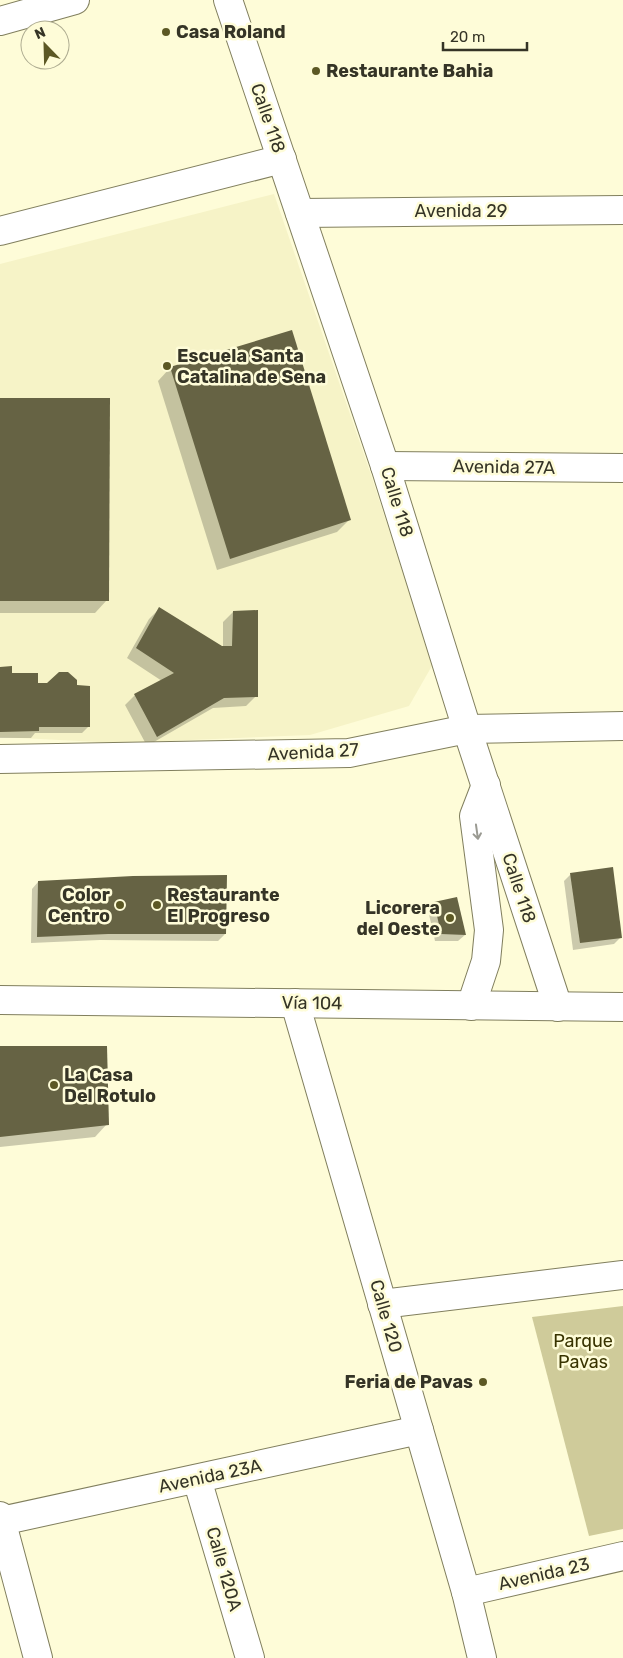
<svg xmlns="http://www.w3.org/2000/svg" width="623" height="1658" font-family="Rubik,sans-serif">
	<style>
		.built { fill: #f6f3c7 }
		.green { fill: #cfcb9a }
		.shadow { fill: #0003 }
		.building { fill: #666344 }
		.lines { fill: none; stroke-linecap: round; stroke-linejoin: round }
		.minor-casing { stroke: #817f5e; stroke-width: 30 }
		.tertiary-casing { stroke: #817f5e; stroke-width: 30 }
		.secondary-casing { stroke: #817f5e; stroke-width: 30 }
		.minor { stroke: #fff; stroke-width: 28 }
		.tertiary { stroke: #fff; stroke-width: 28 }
		.secondary { stroke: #fff; stroke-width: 28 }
		.oneway { stroke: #9a9a92 }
		.poi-dot { fill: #5c5824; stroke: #fefcd8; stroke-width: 2 }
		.labels { text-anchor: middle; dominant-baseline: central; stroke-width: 5; stroke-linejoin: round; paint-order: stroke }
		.poi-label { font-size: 18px; font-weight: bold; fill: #353426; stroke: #fefcd8; text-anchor: start }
		.street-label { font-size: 18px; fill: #353426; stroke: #fefcd8 }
		.park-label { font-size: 18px; fill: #383300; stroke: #fefcd8 }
	</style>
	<rect width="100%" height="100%" fill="#fefcd8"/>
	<!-- built -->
	<path class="built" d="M274,194l95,275 64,195 -24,42 -99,29 -191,8 -119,-6v-473z"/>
	<!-- green -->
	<path class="green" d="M623,1306v223l-34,7 -57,-219z"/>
	<!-- shadow -->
	<g class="shadow">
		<path d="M170,368l180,151 -13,13 -120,38 -59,-189z"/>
		<path d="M0,399l107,201 -12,13h-95z"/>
		<path d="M159,609l64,39v-26l10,-10 23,84 -10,10 -33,2 -66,38 -22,-41 10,-10 27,-14 -35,-23 22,-39z"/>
		<path d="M0,668l11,7 26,9 52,42 -7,7h-47l-4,5h-31z"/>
		<path d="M571,874l50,63 -7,7 -41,6 -9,-69z"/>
		<path d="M38,882l187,52 -7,7 -118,-1 -69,3 1,-54z"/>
		<path d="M435,903l30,32 -7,6h-23l-7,-31z"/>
		<path d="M0,1047l107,77 -12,13 -95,10z"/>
	</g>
	<!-- building -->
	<g class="building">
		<path d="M292,330l59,190 -121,39 -60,-192z"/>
		<path d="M0,398h110l-1,203h-109z"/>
		<path d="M159,607l63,39h10l1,-35 25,-1v87l-34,1 -67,39 -23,-43 40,-21 -38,-25z"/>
		<path d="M12,666v7h26v10h9l12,-11h9l9,8v5l13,1v41h-51v4l-39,1v-65z"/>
		<path d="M613,867l9,71 -42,5 -10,-70z"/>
		<path d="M227,875l-1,59h-118l-71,3 1,-56 95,-5z"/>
		<path d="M457,897l9,38 -25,-1 -7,-32z"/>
		<path d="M0,1046h107l2,79 -109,12z"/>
	</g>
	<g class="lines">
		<!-- minor casing -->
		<g class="minor-casing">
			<g id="minor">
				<path d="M0,21l75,-21"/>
				<path d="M300,213l323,-3"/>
				<path d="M0,231l282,-72"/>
				<path d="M385,466l238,2"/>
				<path d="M0,759l349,-6 118,-24 156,-3"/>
				<path d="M295,1003l171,589 16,66"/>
				<path d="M382,1304l241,-29"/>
				<path d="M197,1479l53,179"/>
				<path d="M0,1516l38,142"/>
				<path d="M1,1521l418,-91"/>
				<path d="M466,1592l157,-36"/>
			</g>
		</g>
		<!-- tertiary casing -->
		<g class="tertiary-casing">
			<path id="tertiary" d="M228,0l157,466 82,263 91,278"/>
		</g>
		<!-- secondary casing -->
		<g class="secondary-casing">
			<g id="secondary">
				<path d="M0,1000l623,7"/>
				<path d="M471,1006l15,-45 3,-31 -15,-114 12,-31"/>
			</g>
		</g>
		<!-- minor -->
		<use href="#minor" class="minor"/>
		<!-- tertiary -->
		<use href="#tertiary" class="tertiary"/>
		<!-- secondary -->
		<use href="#secondary" class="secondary"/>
	</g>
	<!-- one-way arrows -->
	<defs><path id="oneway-shaft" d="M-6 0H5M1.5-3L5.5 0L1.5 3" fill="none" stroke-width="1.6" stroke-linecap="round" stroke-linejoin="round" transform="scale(1.25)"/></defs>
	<use class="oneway" href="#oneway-shaft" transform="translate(477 832) rotate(82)"/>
	<!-- markers -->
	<g class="poi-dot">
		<circle cx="166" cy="32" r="5"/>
		<circle cx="316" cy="71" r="5"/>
		<circle cx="167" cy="366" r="5"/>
		<circle cx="120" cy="905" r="5"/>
		<circle cx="157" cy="905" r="5"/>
		<circle cx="450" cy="918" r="5"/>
		<circle cx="54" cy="1085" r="5"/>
		<circle cx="483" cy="1382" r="5"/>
	</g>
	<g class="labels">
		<!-- poi labels -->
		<g class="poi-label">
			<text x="176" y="32">Casa Roland</text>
			<text x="326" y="71">Restaurante Bahia</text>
			<text x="177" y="356">Escuela Santa<tspan x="177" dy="21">Catalina de Sena</tspan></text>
			<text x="110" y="895" text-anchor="end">Color<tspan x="110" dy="21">Centro</tspan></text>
			<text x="167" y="895">Restaurante<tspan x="167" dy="21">El Progreso</tspan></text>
			<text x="440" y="908" text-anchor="end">Licorera<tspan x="440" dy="21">del Oeste</tspan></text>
			<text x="64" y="1075">La Casa<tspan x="64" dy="21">Del Rotulo</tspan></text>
			<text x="473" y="1382" text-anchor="end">Feria de Pavas</text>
		</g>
		<!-- street labels -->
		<g class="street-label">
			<text transform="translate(268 118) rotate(71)">Calle 118</text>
			<text x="461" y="211">Avenida 29</text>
			<text transform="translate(504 467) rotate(1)">Avenida 27A</text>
			<text transform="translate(397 502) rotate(73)">Calle 118</text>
			<text transform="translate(313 752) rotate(-3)">Avenida 27</text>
			<text transform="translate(519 888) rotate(72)">Calle 118</text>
			<text transform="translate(312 1003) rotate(1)">Vía 104</text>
			<text transform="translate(386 1316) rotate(74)">Calle 120</text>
			<text transform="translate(210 1476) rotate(-12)">Avenida 23A</text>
			<text transform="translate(224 1569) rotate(74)">Calle 120A</text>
			<text transform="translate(544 1574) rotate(-13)">Avenida 23</text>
		</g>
		<!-- park labels -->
		<g class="park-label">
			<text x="583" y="1341">Parque<tspan x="583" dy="21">Pavas</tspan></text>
		</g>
	</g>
	<!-- north arrow -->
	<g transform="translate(45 45) rotate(337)"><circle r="24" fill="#fefcd8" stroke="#aeac91"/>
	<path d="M0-4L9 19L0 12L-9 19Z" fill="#5c5824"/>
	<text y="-8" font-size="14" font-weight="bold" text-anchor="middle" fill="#353426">N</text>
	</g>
	<!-- scale -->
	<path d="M443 42v8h84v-8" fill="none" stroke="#353426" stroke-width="2.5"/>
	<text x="450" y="42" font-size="15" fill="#353426" stroke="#fefcd8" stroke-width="4" paint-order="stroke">20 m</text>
</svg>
